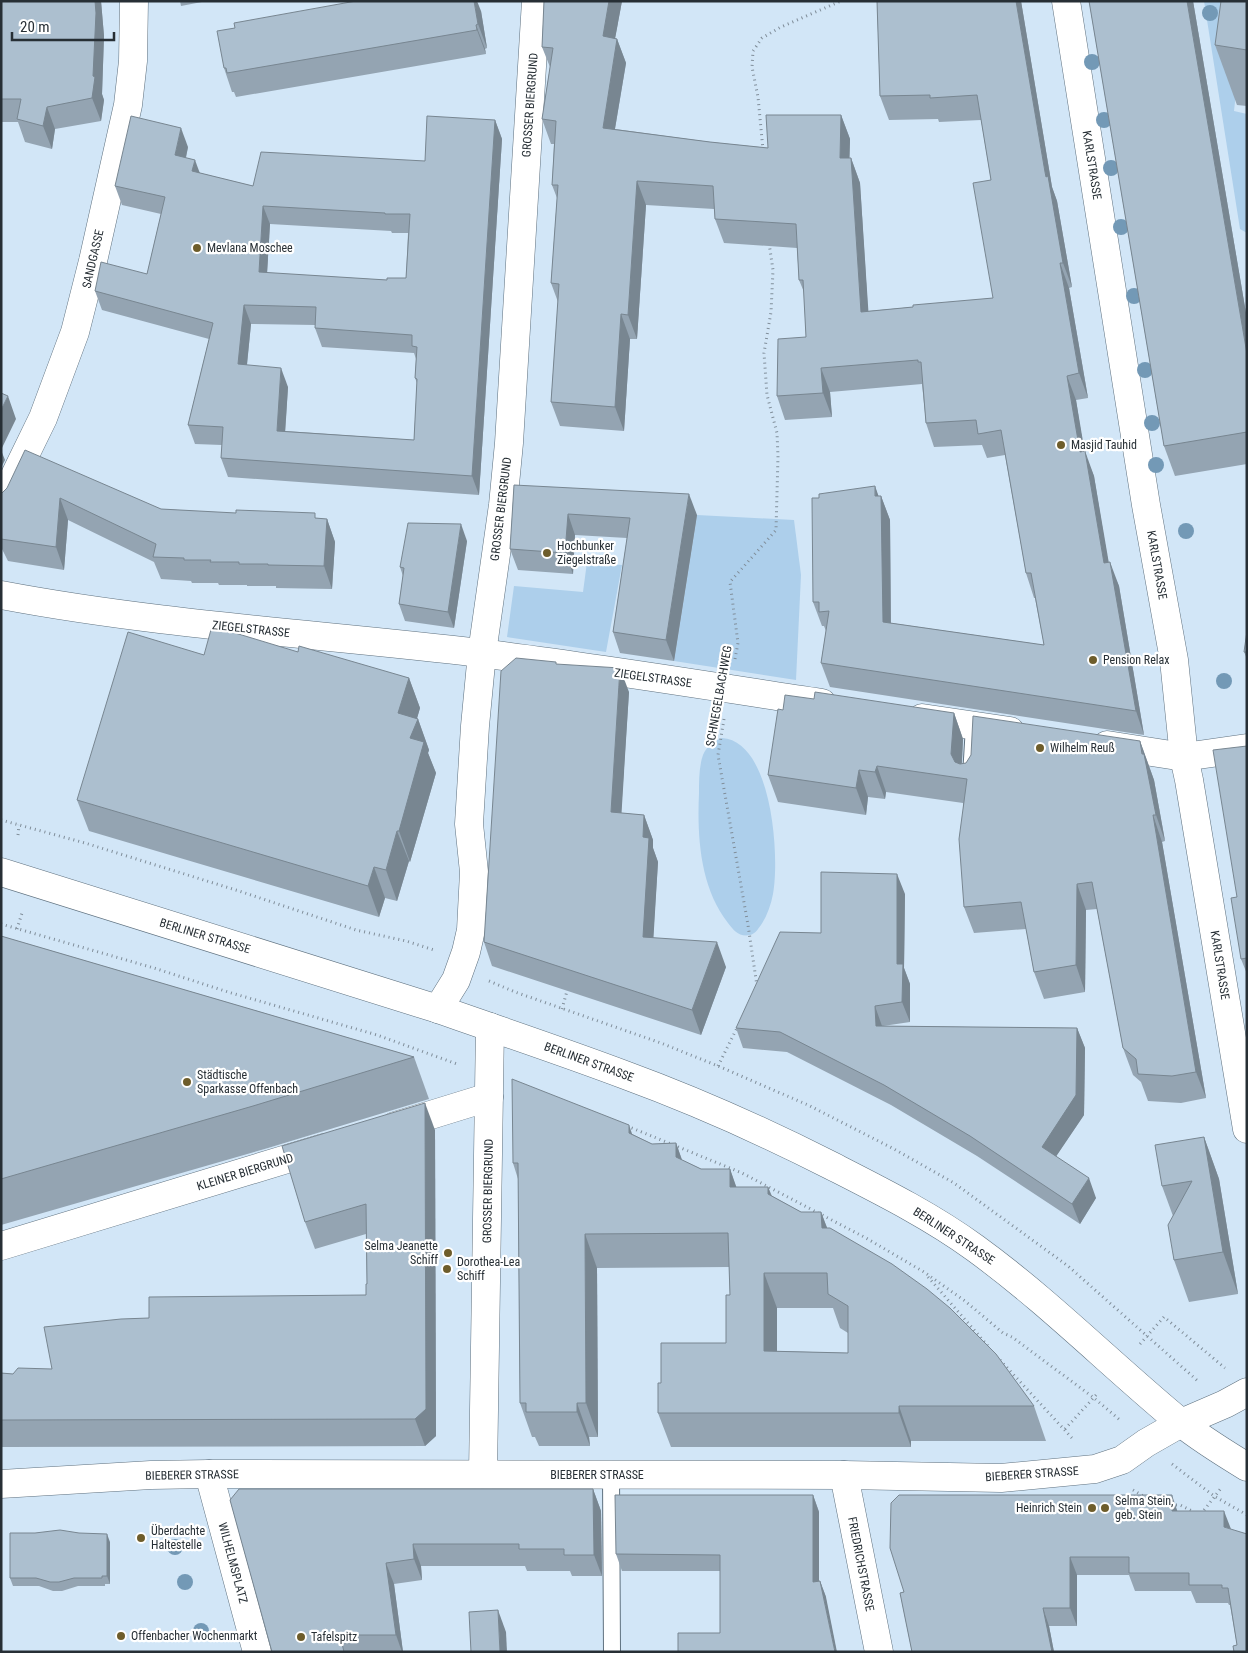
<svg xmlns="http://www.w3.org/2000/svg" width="1248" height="1653" font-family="'Roboto Condensed',sans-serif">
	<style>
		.green { fill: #adcfeb }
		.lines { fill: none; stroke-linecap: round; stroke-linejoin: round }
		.lane-casing { stroke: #5f717f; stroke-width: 18 }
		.street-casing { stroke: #5f717f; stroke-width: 29 }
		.secondary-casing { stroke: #5f717f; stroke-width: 29 }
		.path { stroke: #808e9a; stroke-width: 3; stroke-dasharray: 1 4; stroke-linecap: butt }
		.lane { stroke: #fff; stroke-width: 16 }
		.street { stroke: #fff; stroke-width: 28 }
		.secondary { stroke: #fff; stroke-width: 28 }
		.tree { fill: #7399b6 }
		.wall { fill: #94a4b2; fill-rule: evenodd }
		.shaded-wall { fill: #788691 }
		.building { fill: #acbfcf; stroke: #788691; fill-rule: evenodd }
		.poi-dot { fill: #6e5d2b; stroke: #fff; stroke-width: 2 }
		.labels { text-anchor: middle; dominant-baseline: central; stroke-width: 4.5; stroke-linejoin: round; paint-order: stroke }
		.street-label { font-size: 12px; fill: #272f35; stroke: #fff }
		.poi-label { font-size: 12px; fill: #272f35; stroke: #fff; text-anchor: start }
	</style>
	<rect width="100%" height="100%" fill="#d2e6f7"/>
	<!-- green -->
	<g class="green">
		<path d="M1204,1h42l-12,110 13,3v119l-7,-4z"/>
		<path d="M697,515l97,5 7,55 -5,105 -122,-19z"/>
		<path d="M587,562l35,3 -16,87 -99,-15 7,-51 69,6z"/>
		<path d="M722,738c50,3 58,118 51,156 -2,11 -6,22 -12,31 -3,4 -6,9 -11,10 -11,2 -16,-4 -22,-12 -28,-36 -31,-86 -29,-130 0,-12 0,-27 4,-38 4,-9 10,-14 19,-17z"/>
	</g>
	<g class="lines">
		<!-- lane casing -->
		<g class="lane-casing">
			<g id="lane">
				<path d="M971,776l3,-50"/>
				<path d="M611,1475l1,177"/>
			</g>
		</g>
		<!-- street casing -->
		<g class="street-casing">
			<g id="street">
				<path d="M1066,1l80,504 28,155 10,97 5,23 58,349"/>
				<path d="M1,504l42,-86 32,-86 18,-71 35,-156 5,-44 1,-60"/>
				<path d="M1,595c158,30 320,39 479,58 115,14 229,33 342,50"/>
				<path d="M922,718l88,13"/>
				<path d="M1107,745l77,12 63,-9"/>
				<path d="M438,1009l18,-29 10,-28 5,-22 3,-58 -5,-48 6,-98 7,-73 21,-148 6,-62 27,-442"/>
				<path d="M395,1126l94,-29"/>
				<path d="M1,1246l322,-98"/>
				<path d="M209,1474l48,178"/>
				<path d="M483,1474l7,-447"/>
				<path d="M844,1475l35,177"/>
				<path d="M1,1484l150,-9 58,-1 635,1 157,3 94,-9 27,-9 24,-17 35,-20 44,-19 22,-12"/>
			</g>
		</g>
		<!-- secondary casing -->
		<g class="secondary-casing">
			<path id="secondary" d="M1,872l437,137c63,22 126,43 187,66 71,26 140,57 207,91 49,25 99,50 143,82 73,53 136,117 205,174 21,17 44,31 67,45"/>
		</g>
		<!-- path -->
		<g class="path">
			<path d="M763,150l-5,-53 -6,-30 1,-16 9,-13 19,-11 60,-26"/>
			<path d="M735,659l3,-16 -8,-61 46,-52 2,-74 -1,-23 -10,-38 -3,-42 7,-41 2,-42 -4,-27"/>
			<path d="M724,719l-6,36 30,170 9,61"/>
			<path d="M1,820l84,23 154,48 117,39 50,11 28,9"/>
			<path d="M18,835l1,-10"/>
			<path d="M1,924l153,44 74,24 149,43 80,29"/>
			<path d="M17,929l5,-16"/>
			<path d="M489,981l26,11 146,51 57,23 90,39 86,44 60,34 114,83 131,116"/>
			<path d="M562,1009l5,-18"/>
			<path d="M718,1066l20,-40"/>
			<path d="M627,1126l115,47 124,65 58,34 41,29 38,32 9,4 82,61 27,23"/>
			<path d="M928,1277l60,69"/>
			<path d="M1140,1344l24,-27 61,51"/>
			<path d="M1000,1360l72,78"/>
			<path d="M1065,1429l33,-36"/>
			<path d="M1172,1464l42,32 33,19"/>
			<path d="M1133,1490l12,7"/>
			<path d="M1171,1505h9l14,7"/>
			<path d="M1201,1514l21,-27"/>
		</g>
		<!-- lane -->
		<use href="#lane" class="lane"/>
		<!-- street -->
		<use href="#street" class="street"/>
		<!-- secondary -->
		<use href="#secondary" class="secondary"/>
	</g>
	<!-- trees -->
	<g class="tree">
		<circle cx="1210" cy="13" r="8"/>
		<circle cx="1092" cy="62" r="8"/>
		<circle cx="1104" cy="120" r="8"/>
		<circle cx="1111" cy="168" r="8"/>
		<circle cx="1121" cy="227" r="8"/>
		<circle cx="1134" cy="296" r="8"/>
		<circle cx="1145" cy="370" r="8"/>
		<circle cx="1152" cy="423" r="8"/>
		<circle cx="1156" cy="465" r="8"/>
		<circle cx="1186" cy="531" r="8"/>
		<circle cx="1224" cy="681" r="8"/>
		<circle cx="175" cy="1547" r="8"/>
		<circle cx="185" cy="1582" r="8"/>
		<circle cx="201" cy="1631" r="8"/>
	</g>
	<!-- wall -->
	<g class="wall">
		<path d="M1,1h100l3,35 -2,58 2,6 -3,21 -46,8 -3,20 -27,-7 -7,-20h-17z"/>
		<path d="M180,1h27l-26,5z"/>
		<path d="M544,1h78l-7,37 2,1 9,24 -11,66 95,13 58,6 73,-33 9,24 -1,19h2l9,25 8,128 45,-4 80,-9 -2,-118 -10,-60 -42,2 -1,-3 -49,1 -9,-24 -3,-95h144l31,186 5,14 15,86 -3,1 19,110 -12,2 8,52 10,24 14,86 11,24 25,149 -314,-48 -9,-24 5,-32 -2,-5h-2l-9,-24 6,-104 56,-12 3,10h3l9,24 1,103 153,22 -9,-47h-1l-8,-25 -21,-118 -18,3 -5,-13 -48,2 -8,-24 -4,-39 -92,8 2,25 -47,3 -8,-24 29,-59 -2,-45 -5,-12 -2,-32 -73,-5 -9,-24 -1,-10 -68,-4 -9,134h-7l-6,92 -64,-5 -9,-24 7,-100 -7,-19 6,-85 -5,-13 2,-41h-3l-9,-25 8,-52 -8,-20z"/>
		<path d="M1089,1h104l54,318v145l-72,12 -11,-30z"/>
		<path d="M1247,1v105l-10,-1 -22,-60z"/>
		<path d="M481,11l6,37 -2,1 1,5 -250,43 -2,-5h-2l-8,-24z"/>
		<path d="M495,120l7,19 -23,356 -251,-18 -7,-19 1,-13 -27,-1 -7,-19 21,-86 -107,-29 -7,-19 52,-17 14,-60 -39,-9 -7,-19 73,-39 -2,11 14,15 53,13 172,-25zM270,224l121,7 1,2h16l-2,45 -19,2 -120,-7zM251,324l64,1v3l7,19 92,6 2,6 -1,19 2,5 -3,57 -129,-9 3,-44 -41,-22z"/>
		<path d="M514,485l183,30 -23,146 -54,-8 -7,-21 14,-94 -52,-3 -2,39 -55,-4 -8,-21z"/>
		<path d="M7,488l154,21 166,10 8,23 -3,47 -56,-1v-2h-29v-1h-28l-1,-2h-26l-1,-2 -30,-2 -7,-17 -86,-42 -4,50 -56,-9 -7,-14v-53z"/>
		<path d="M467,541l-13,87 -49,-7 -6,-17 4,-28 -3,-9z"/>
		<path d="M1247,631v28l-3,-7z"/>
		<path d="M298,652l111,26 11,30 -3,10 1,1 11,31 -1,3 8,20 -26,89 -1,-1 -12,40 -12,-3 -6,19 -290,-86 -12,-31 127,-145z"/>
		<path d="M557,664l72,28 -8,121 23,2 9,25v8l5,14 -5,76 73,29 -25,68 -209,-69 -8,-24z"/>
		<path d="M814,699l140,14 9,26 -1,25 178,-23 14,39 11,61 -3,1 44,256 -25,5 -33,-2 -7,-19 -8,-7 -10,-27 -26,-139 -11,1 -1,82 -41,7 -10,-27 -8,-43 -52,4 -10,-26 -1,-104 -77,-11 -1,7 -17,-2 -2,18 -88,-13 -10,-27 15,-65z"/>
		<path d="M1247,746v228l-6,-15 -4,-62z"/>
		<path d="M905,894l-1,74 6,16v38l-27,4 194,2 8,20 -1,67 -28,41 40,42 -16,26 -103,-68 -86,-51 -104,-53 -44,-4 -7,-20 85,-95z"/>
		<path d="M1,936l413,121 15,42 -161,49 -267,77z"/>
		<path d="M435,1130l1,306 -11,10 -424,1v-74l12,1 39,-5 97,-51 217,-23 1,-11 -1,-50 -51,15 -10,-27z"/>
		<path d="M632,1134l20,10 24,-1 6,17 19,9h29l6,18h32l4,9 29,16h20l6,16 207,178 12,35h-135v6h-240l-13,-34 3,-30 65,-40 4,-48 -1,-28 -132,1 1,169h-9l1,9h-51l-4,-9h-3l-12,-34 -2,-224 -5,-16zM777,1308h56l7,20 8,5v20l-71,-2z"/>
		<path d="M1204,1137l15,42 19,115 -49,8 -15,-42 -1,-44 -11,-30z"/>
		<path d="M593,1489l8,22 1,65h-30l-2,-5h-43l-2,-5h-104l1,14 -28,4 9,68h-131l-42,-152z"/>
		<path d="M813,1495l6,17v69h1l6,16 -106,36v-62h-98l-6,-17z"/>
		<path d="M1178,1511h46l13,134 -7,-40h-1l-1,-2h-32l-5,-12h-56l-6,-16h-52v51h-28l5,26h-142l-12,-59z"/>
		<path d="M110,1542v42h-5v2h-27l-16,5h-9l-14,-5h-26l-3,-8z"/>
	</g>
	<!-- shaded-wall -->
	<g class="shaded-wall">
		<path d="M95,1h6l3,35 -2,58 2,6 -3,21 -9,-23z"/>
		<path d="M474,1h3l4,10 6,37 -9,-24z"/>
		<path d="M609,1h13l-11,60 -8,-25z"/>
		<path d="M1016,1h5l31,186 5,14 15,86 -9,-24 -17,-86z"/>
		<path d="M1187,1h6l54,318v35z"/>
		<path d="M476,25l9,24 1,5 -9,-24z"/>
		<path d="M617,39l9,24 -15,89 -8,-24z"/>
		<path d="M47,107l8,22 -3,20 -9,-23z"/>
		<path d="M841,115l9,24 -1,44 -9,-25z"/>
		<path d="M495,120l7,19 -23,356 -7,-19z"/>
		<path d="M181,128l7,19 -6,27 -7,-19z"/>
		<path d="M851,158l9,25 10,153 -9,-24z"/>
		<path d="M195,160l7,19 -10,-8z"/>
		<path d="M637,181l9,24 -9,134 -9,-24z"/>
		<path d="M263,206l7,18 -4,67 -7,-19z"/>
		<path d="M1060,263l9,25 19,110 -9,-25z"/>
		<path d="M244,305l7,19 -6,59 -7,-19z"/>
		<path d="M621,314l9,25 -6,92 -9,-24z"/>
		<path d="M281,368l7,19 -4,63 -7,-19z"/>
		<path d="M821,368l9,24 2,25 -9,-24z"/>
		<path d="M1067,376l9,24 13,77 -9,-25z"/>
		<path d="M8,396l8,23 -15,31 4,10 -4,8v-58z"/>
		<path d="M1085,451l9,25 19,111 -9,-24z"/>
		<path d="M875,486l6,17v-7l9,24 1,126 -8,-24z"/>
		<path d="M689,494l8,21 -23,146 -8,-21z"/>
		<path d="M60,498l8,22 -4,50 -8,-23z"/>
		<path d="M568,514l7,21 -2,39 -8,-21z"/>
		<path d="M327,519l8,23 -3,47 -8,-23z"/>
		<path d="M461,524l6,17 -13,87 -6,-16z"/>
		<path d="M1110,562l9,24 25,149 -8,-24z"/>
		<path d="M620,668l9,24 -9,145 -9,-25z"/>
		<path d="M409,678l11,30 -6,21 4,-10 11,31 -1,3 8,20 -26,89 -11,-31 -1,-118z"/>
		<path d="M954,713l9,26 -2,39 -10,-24z"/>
		<path d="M1140,741l14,39 11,61 -9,-26z"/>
		<path d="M877,766l9,26 -1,7 -10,-27z"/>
		<path d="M859,770l9,27 -2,18 -10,-27z"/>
		<path d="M644,815l9,25v8l5,14 -6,100 -9,-25v-100z"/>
		<path d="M1153,815l9,27 44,256 -10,-26z"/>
		<path d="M397,831l12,30 -12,40 -11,-31z"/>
		<path d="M374,867l11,31 -6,19 -11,-31z"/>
		<path d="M897,874l8,20 -1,74 6,16v38l-8,-20 -5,-38z"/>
		<path d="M1077,884l9,26 -1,82 -9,-27z"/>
		<path d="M717,942l9,25 -25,68 -9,-25z"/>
		<path d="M875,1006l7,20h-6z"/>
		<path d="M1077,1028l8,20 -1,67 -35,52 -7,-20z"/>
		<path d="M425,1103l10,27 1,306 -11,10 -10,-27z"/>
		<path d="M629,1125l12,35 -12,-27z"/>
		<path d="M1204,1137l15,42 19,115 -15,-42z"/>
		<path d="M676,1143l12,34 -12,-20z"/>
		<path d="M730,1169l12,34 -12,-16z"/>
		<path d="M1089,1178l7,20 -16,26 -8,-20z"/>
		<path d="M768,1187l13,34 -13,-27z"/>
		<path d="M821,1212l13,34 -12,-18z"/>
		<path d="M585,1234l12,34 1,169 -12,-34z"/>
		<path d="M764,1273l13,35v77l-13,-34z"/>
		<path d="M577,1403l12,34 1,9 -13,-34z"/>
		<path d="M899,1406l12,35v6l-12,-34z"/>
		<path d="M593,1489l8,22 1,65 -8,-21z"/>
		<path d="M813,1495l6,17v86l-6,-16z"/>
		<path d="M1172,1495l6,18 -6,-2z"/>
		<path d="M1224,1511l7,18 -7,-2z"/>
		<path d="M107,1534l3,8v42l-3,-8z"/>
		<path d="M413,1544l8,22 1,14 -8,-21z"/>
		<path d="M1070,1557l7,18v51l-7,-18z"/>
		<path d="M386,1563l8,21 9,68h-1l-6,-17z"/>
		<path d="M820,1581l6,16 11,55h-2z"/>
		<path d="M1043,1608l6,18 5,26h-2z"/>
		<path d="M498,1610l8,22 1,20h-7z"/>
	</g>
	<!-- building -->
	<g class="building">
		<path d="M1,1h94l1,12 -3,63 2,1 -3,21 -45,9 -4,19 -26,-7 4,-20h-20z"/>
		<path d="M356,1h118l4,23 -2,1 1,5 -250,43 -1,-5h-2l-7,-37 18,-3 -1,-5z"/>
		<path d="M544,1h65l-6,35 14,3 -14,89 107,14 58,6 -2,-33h75l-1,43h11l10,154 52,-5v-2l80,-7 -20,-115 18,-3 -14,-85 -47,3v-3l-50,1 -3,-95h139l29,171 1,5 2,-1 15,87h-3l19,110 -12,3 13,76 5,-1 19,112 6,-1 26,149 -315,-48 8,-52 -10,1v-10h-6l-1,-104h7v-4l56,-8v10h6l2,126 161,23 -13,-72h-5l-25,-143 -23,4 -2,-14 -50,3 -5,-61h-3v-2l-97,8 2,25 -46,3 1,-57 28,-2 -3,-57h-4l-3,-56 -81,-5 -2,-33 -76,-5 -9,134 -7,-1 -6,93 -64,-5 8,-118 -8,-1 7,-98h-6l4,-64 -14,-2 11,-71 -11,-1z"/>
		<path d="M1089,1h98l60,353v78l-83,14z"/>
		<path d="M1221,1h26v49l-32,-5z"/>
		<path d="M131,116l50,12 -6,27 20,5 -3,11 61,15 8,-34 164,9 2,-45 68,4 -23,356 -251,-18 2,-31 -35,-2 25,-102 -118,-32 6,-29 46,12 18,-77 -50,-11zM263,206l122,7v1h25l-4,64h-19v2l-128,-8zM244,305l72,2 -1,21 97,7v11l5,1 -2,31 2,1 -3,61 -137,-9 4,-63 -43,-4z"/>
		<path d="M1,393l7,3 -7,14z"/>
		<path d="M25,450l136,59 75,4v-3l79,3v5l12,1 -3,47 -56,-1v-1h-29v-2h-29l1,-2h-27v-2l-31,-1 3,-13 -96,-46 -4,49 -55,-8v-45l6,-6z"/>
		<path d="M514,485l175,9 -23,146 -53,-8 17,-114 -62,-4 -3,39 -55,-4z"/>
		<path d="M408,523l53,1 -13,88 -49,-8 5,-36 -4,-1z"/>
		<path d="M212,626l86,26 1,-6 110,32 -11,35 20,6 -8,19 14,4 -25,89h-2l-11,39 -12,-3 -6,19 -291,-86 51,-168 76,23z"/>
		<path d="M1247,631v21h-3z"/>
		<path d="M516,658l40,4v2l64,4 -9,144 33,3 -1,22 6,1 -6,99 74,5 -25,68 -208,-68 17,-271z"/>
		<path d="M815,692l139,21 -3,41 4,8 5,2 6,-1 5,-8 2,-39 167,25 2,13h2l12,61h-3l43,257 -24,4 -34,-2 -2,-15 -13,-11 -31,-166 -15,2 -1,81 -42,7 -13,-70 -57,5 -5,-68 8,-60 -90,-13 -2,6 -16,-2 -3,18 -88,-13 10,-66 5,1 2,-15 29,4z"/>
		<path d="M1247,746v212l-6,1 -10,-61 6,-1 -24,-147z"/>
		<path d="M821,872l76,2v90h6l-1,38 -27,4 1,20 201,2 -1,67 -34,52 47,31 -17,26 -102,-68 -86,-51 -104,-53 -44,-4 44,-96 41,1z"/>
		<path d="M1,936l413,121 -161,49 -252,73z"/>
		<path d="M512,1079l117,46v8l23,11 24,-1v14l25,12h29v18h38v7l33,18h20l1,16h8l62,36 35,25 23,19 46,46 38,52h-135v7h-241v-30h3v-40h65v-48h4l-2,-62 -143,1 1,169h-9v9h-51v-9h-6l-2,-240h-5zM764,1273h63l1,21 20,12v47l-84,-2z"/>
		<path d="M425,1103l1,306 -11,10 -414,1v-47l12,1 5,-6 34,1 -8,-42 77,-8 28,-1v-21l217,-2v-11h1l-1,-80 -61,18 -23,-76z"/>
		<path d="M1204,1137l19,115 -49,8 -6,-35 24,-44 -30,5 -7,-41z"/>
		<path d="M239,1489h354l1,66h-30v-6h-45v-5h-106l1,15 -28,4 10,72h-56l4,17h-72l-42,-152z"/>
		<path d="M615,1495h198v87l7,-1 15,71h-157v-19h42v-78l-104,-1z"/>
		<path d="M899,1495h273v16h52v16l23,7v118h-13l-1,-6 4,-1 -9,-57h-6v-3h-33v-12h-60v-16h-59v51h-27l9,44h-140l-12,-59 4,-1 -14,-44 1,-45z"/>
		<path d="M60,1530l19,3 28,1v42h-5v2h-28l-15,4h-9l-14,-4h-26v-45h25z"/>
		<path d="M498,1610l2,42h-29l-2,-40z"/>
	</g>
	<!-- markers -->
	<g class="poi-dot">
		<circle cx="197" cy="248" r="5"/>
		<circle cx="1061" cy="445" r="5"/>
		<circle cx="547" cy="553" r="5"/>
		<circle cx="1093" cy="660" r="5"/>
		<circle cx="1040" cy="748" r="5"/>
		<circle cx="187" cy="1082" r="5"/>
		<circle cx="448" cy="1253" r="5"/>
		<circle cx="447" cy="1269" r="5"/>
		<circle cx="1092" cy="1508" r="5"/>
		<circle cx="1105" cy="1508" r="5"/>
		<circle cx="141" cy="1538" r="5"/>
		<circle cx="121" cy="1636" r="5"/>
		<circle cx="301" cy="1637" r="5"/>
	</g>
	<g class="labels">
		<!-- street labels -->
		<g class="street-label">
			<text transform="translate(530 105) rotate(-86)">GROSSER BIERGRUND</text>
			<text transform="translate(1092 165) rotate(81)">KARLSTRASSE</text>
			<text transform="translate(93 259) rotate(-77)">SANDGASSE</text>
			<text transform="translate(501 509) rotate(-83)">GROSSER BIERGRUND</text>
			<text transform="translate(1157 565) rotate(80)">KARLSTRASSE</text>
			<text transform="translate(251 629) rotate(6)">ZIEGELSTRASSE</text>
			<text transform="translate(653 678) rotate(8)">ZIEGELSTRASSE</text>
			<text transform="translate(719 696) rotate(-80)">SCHNEGELBACHWEG</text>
			<text transform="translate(205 936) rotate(17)">BERLINER STRASSE</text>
			<text transform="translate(1220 965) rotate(81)">KARLSTRASSE</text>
			<text transform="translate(589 1062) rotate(20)">BERLINER STRASSE</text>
			<text transform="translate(245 1172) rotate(-17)">KLEINER BIERGRUND</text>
			<text transform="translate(488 1191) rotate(-89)">GROSSER BIERGRUND</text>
			<text transform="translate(954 1236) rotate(33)">BERLINER STRASSE</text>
			<text transform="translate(1032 1474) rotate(-4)">BIEBERER STRASSE</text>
			<text transform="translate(192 1475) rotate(-1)">BIEBERER STRASSE</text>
			<text x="597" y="1475">BIEBERER STRASSE</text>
			<text transform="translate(233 1563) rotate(75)">WILHELMSPLATZ</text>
			<text transform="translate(861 1564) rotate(79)">FRIEDRICHSTRASSE</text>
		</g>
		<!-- poi labels -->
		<g class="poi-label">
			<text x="207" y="248">Mevlana Moschee</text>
			<text x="1071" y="445">Masjid Tauhid</text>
			<text x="557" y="546">Hochbunker<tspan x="557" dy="14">Ziegelstraße</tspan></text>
			<text x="1103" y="660">Pension Relax</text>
			<text x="1050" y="748">Wilhelm Reuß</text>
			<text x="197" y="1075">Städtische<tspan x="197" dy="14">Sparkasse Offenbach</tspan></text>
			<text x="438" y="1246" text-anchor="end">Selma Jeanette<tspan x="438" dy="14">Schiff</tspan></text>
			<text x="457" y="1262">Dorothea-Lea<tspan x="457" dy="14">Schiff</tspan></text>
			<text x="1115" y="1501">Selma Stein,<tspan x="1115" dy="14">geb. Stein</tspan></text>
			<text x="1082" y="1508" text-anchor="end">Heinrich Stein</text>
			<text x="151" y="1531">Überdachte<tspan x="151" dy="14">Haltestelle</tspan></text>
			<text x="131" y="1636">Offenbacher Wochenmarkt</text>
			<text x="311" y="1637">Tafelspitz</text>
		</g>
	</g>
	<!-- border -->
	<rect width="1248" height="1653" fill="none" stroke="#272f35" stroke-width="5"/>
	<!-- scale -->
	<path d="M12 32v8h102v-8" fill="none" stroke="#272f35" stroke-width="2.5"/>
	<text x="20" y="32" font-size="15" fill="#272f35" stroke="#ffffff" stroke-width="4" paint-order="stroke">20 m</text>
</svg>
